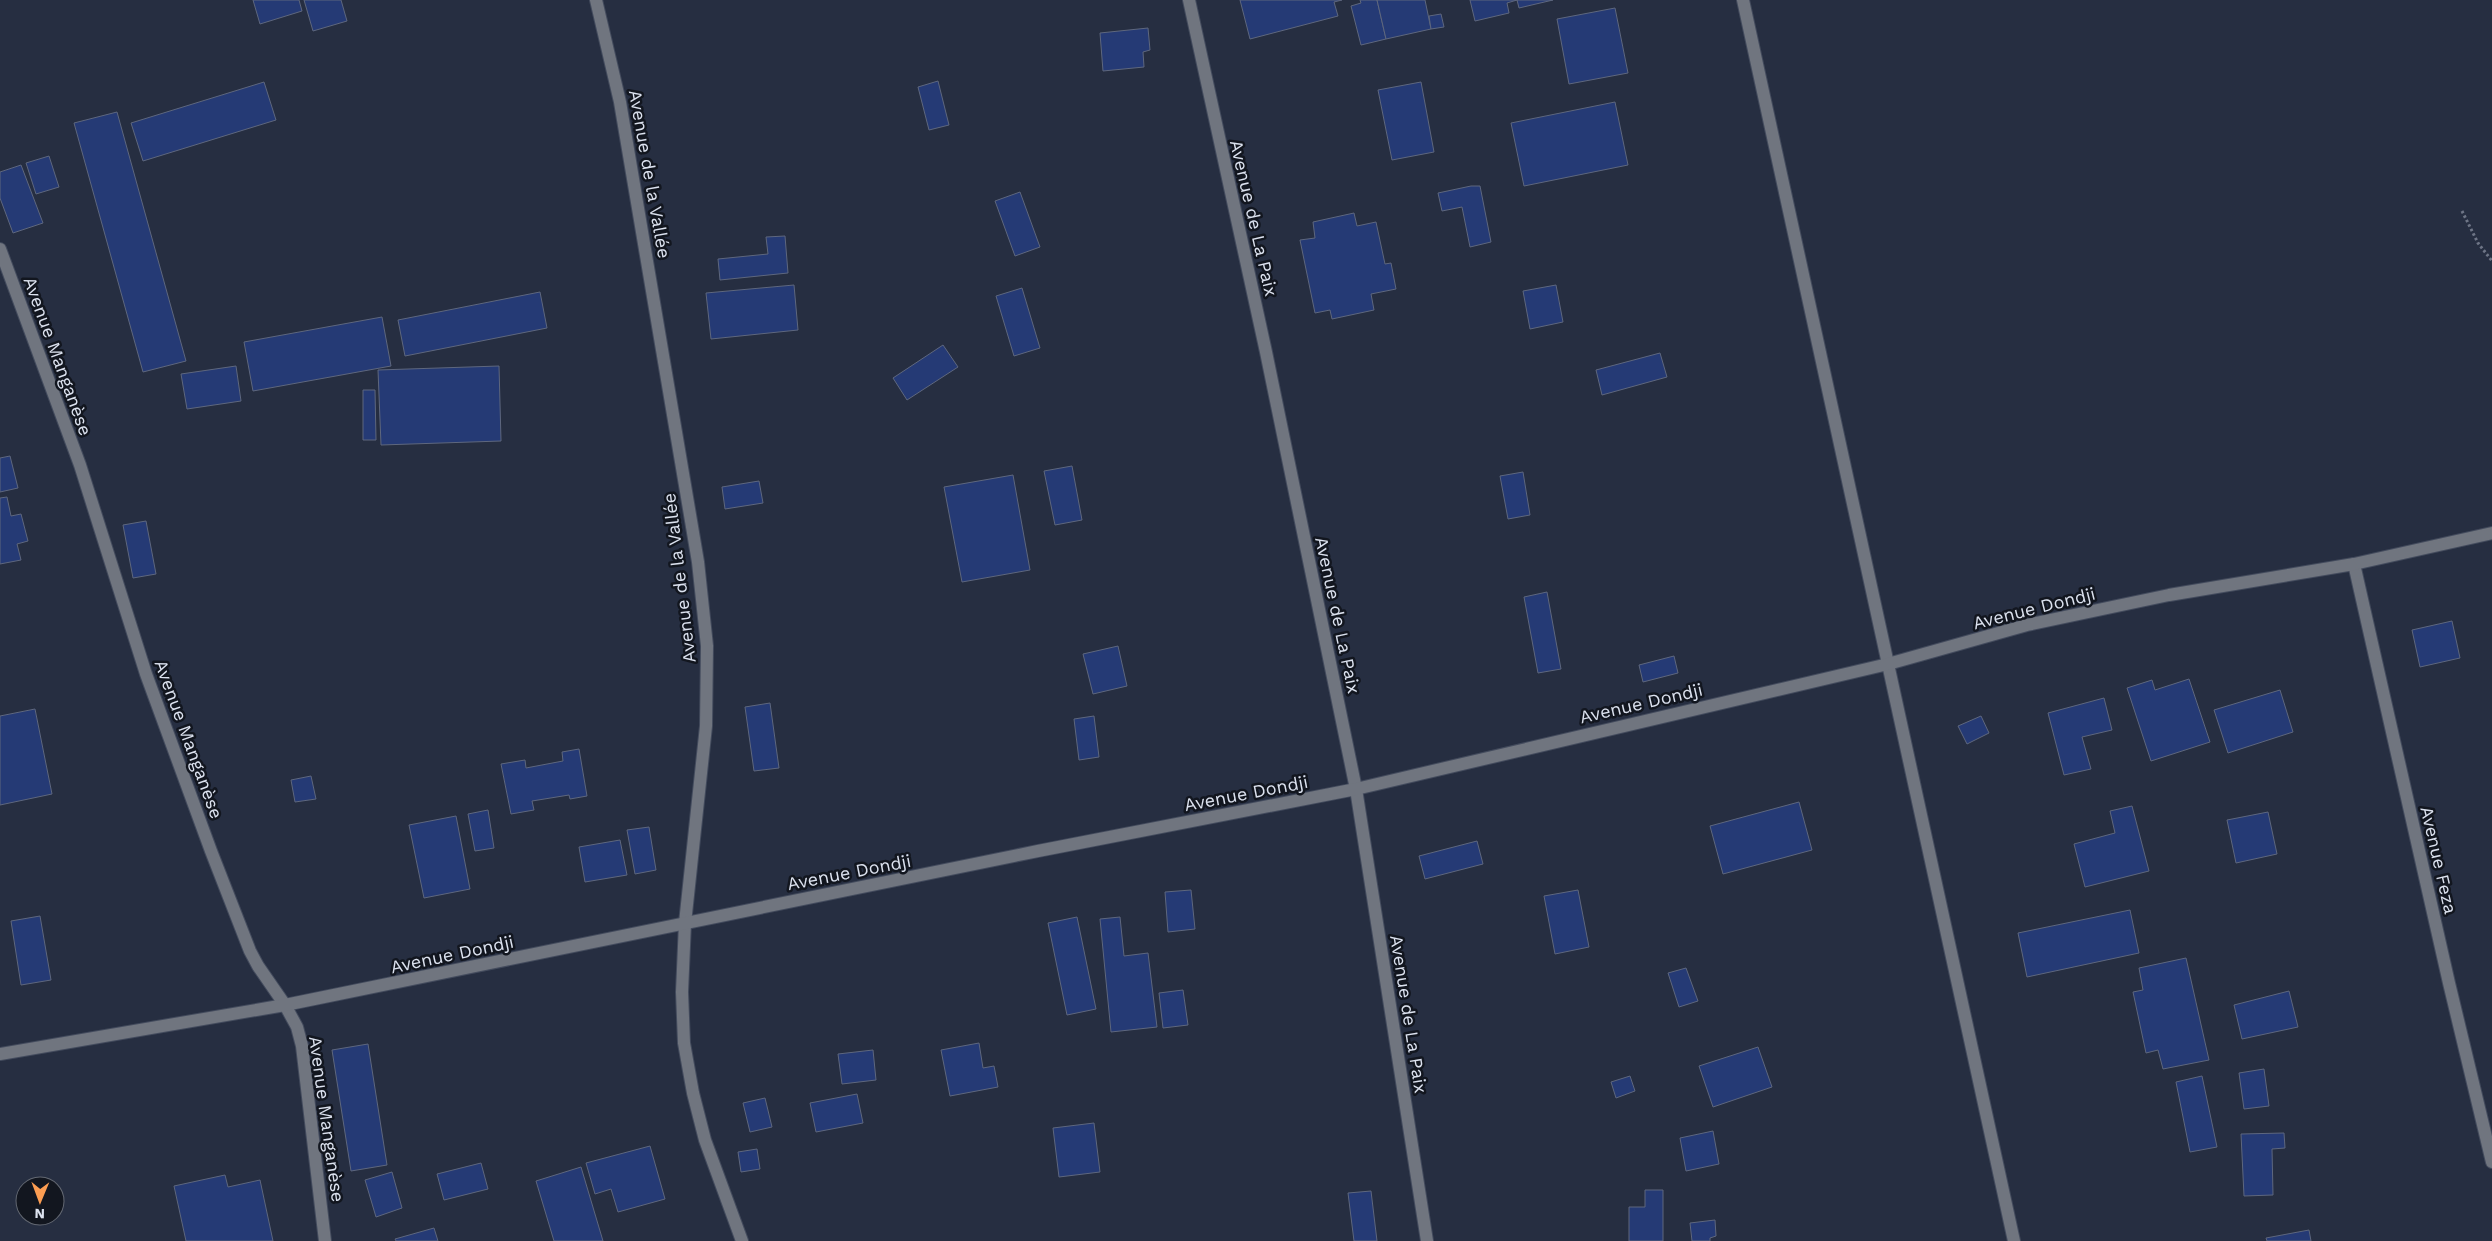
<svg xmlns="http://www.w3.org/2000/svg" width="2492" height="1241" font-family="'Work Sans',sans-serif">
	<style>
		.building { fill: #253a75; stroke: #5e677e }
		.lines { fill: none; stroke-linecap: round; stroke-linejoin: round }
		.minor-casing { stroke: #434b5d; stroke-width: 14 }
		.path { stroke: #6e7586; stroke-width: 3; stroke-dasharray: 2.5 2.5; stroke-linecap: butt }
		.minor { stroke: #70757f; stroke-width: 12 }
		.labels { text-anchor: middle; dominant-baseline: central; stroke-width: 5; stroke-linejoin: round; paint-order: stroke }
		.street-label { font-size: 18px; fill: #dce2ef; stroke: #12161f }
	</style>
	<rect width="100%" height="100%" fill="#262e41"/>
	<!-- building -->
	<g class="building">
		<path d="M253,0h46l3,11 -42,13z"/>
		<path d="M304,0h37l6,21 -34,10z"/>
		<path d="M1240,0h102l-8,2 4,14 -88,23z"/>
		<path d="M1360,0h17l9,39 -25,6 -10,-39 10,-3z"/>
		<path d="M1377,0h48l6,29 -45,10z"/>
		<path d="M1470,0h83l-34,8 -2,-8 -10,3 2,10 -34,8z"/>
		<path d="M1615,8l13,65 -59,11 -12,-65z"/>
		<path d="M1441,14l3,13 -13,2 -2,-13z"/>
		<path d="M1148,28l2,22 -7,2 1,15 -41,4 -3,-38z"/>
		<path d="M938,81l11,44 -20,5 -11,-43z"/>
		<path d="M264,82l12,38 -133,41 -12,-38z"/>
		<path d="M1421,82l13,70 -42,8 -14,-70z"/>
		<path d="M1615,102l13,63 -104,21 -13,-63z"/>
		<path d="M117,112l69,249 -43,11 -69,-249z"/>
		<path d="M49,156l10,31 -23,7 -10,-31z"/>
		<path d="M21,165l22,58 -30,10 -13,-35v-26z"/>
		<path d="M1471,186h9l11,56 -21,5 -8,-40 -20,4 -4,-18z"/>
		<path d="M1020,192l20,55 -25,9 -20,-55z"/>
		<path d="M1354,213l3,13 19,-4 9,42 6,-1 5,26 -25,5 3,16 -42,9 -2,-9 -15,3 -15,-73 15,-2 -2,-16z"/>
		<path d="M785,236l3,37 -68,7 -2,-21 50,-5 -2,-17z"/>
		<path d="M794,285l4,45 -87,9 -5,-46z"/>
		<path d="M1556,285l7,37 -33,7 -7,-38z"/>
		<path d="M1022,288l18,60 -26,8 -18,-60z"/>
		<path d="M540,292l7,36 -142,28 -7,-36z"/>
		<path d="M382,317l9,49 -138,25 -9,-49z"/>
		<path d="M943,345l15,22 -51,33 -14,-22z"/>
		<path d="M1660,353l7,24 -65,18 -6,-25z"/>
		<path d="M236,366l5,35 -54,8 -6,-35z"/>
		<path d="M499,366l2,75 -120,4 -3,-75z"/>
		<path d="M363,390h12l1,50h-13z"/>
		<path d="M10,456l8,32 -18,4v-34z"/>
		<path d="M1072,466l10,54 -27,5 -11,-54z"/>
		<path d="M1523,472l7,43 -22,4 -8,-43z"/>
		<path d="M1013,475l17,95 -68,12 -18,-95z"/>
		<path d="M759,481l4,22 -38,6 -3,-22z"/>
		<path d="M7,497l4,19 10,-2 7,27 -11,3 4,16 -21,4v-66z"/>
		<path d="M146,521l10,53 -23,4 -10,-53z"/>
		<path d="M1547,592l14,77 -23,4 -14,-76z"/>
		<path d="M2452,621l8,37 -40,9 -8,-37z"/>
		<path d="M1118,646l9,40 -34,8 -10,-40z"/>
		<path d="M1674,656l4,17 -35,9 -4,-17z"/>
		<path d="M2189,679l21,63 -59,19 -24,-73 25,-8 3,10z"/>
		<path d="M2280,690l13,42 -65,21 -14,-43z"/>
		<path d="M2104,698l8,32 -30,7 9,32 -27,6 -16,-62z"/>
		<path d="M770,703l9,65 -25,3 -9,-64z"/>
		<path d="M35,709l17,85 -52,11v-89z"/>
		<path d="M1094,716l5,41 -20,3 -5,-41z"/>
		<path d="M1981,716l8,17 -22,11 -9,-18z"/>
		<path d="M579,749l8,47 -17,3 -1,-4 -37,6 2,9 -23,4 -10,-50 24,-4 1,8 37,-7 -1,-9z"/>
		<path d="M311,776l5,23 -21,3 -4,-22z"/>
		<path d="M1799,802l13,48 -89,24 -13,-48z"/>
		<path d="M2132,806l17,65 -64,16 -11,-43 41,-11 -5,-22z"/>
		<path d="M488,810l6,38 -19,3 -7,-37z"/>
		<path d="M2268,812l9,42 -41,9 -9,-43z"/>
		<path d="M456,816l14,73 -46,9 -15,-73z"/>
		<path d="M649,827l7,43 -21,4 -8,-44z"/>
		<path d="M620,840l7,35 -42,7 -6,-35z"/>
		<path d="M1477,841l6,23 -58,15 -6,-23z"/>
		<path d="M1191,890l4,39 -27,3 -3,-40z"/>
		<path d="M1578,890l11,57 -34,7 -11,-58z"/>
		<path d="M2130,910l9,43 -112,24 -9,-44z"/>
		<path d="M40,916l11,64 -30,5 -10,-64z"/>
		<path d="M1077,917l19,92 -29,6 -19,-92z"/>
		<path d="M1120,917l4,39 24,-3 9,74 -46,5 -11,-113z"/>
		<path d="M2186,958l23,102 -46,9 -5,-19 -12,3 -13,-61 10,-2 -4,-22z"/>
		<path d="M1686,968l12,33 -19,6 -11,-34z"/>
		<path d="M1183,990l5,35 -25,3 -4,-35z"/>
		<path d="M2289,991l9,36 -56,12 -8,-34z"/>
		<path d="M979,1043l4,25 11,-2 4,21 -48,9 -9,-46z"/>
		<path d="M368,1044l19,121 -36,6 -19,-121z"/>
		<path d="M1758,1047l14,40 -59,20 -14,-41z"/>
		<path d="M873,1050l3,30 -34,4 -4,-30z"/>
		<path d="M2264,1069l5,37 -25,3 -5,-36z"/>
		<path d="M1630,1076l5,15 -19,7 -5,-16z"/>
		<path d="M2202,1076l15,71 -27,5 -14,-70z"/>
		<path d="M857,1094l6,29 -47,9 -6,-29z"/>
		<path d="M765,1098l7,29 -22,5 -7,-29z"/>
		<path d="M1094,1123l6,49 -41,5 -6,-49z"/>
		<path d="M1713,1131l6,33 -33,7 -6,-33z"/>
		<path d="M2284,1133l1,15 -13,1 1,46 -29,1 -3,-62z"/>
		<path d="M650,1146l15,53 -47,13 -7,-23 -16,5 -9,-31z"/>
		<path d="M757,1149l3,20 -19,3 -3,-20z"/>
		<path d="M481,1163l7,26 -44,11 -7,-26z"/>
		<path d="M581,1167l22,74h-49l-18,-60z"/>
		<path d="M392,1172l10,36 -26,9 -11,-37z"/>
		<path d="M225,1175l3,12 32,-7 13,61h-87l-12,-55z"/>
		<path d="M1645,1190h18v51h-34v-34h16z"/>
		<path d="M1371,1191l6,50h-23l-6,-48z"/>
		<path d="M1715,1220l1,16 -6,2v3h-18l-2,-18z"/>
		<path d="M434,1228l4,13h-42l-1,-2z"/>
		<path d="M2309,1230l2,11h-44l-1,-3z"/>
	</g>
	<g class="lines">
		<!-- minor casing -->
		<g class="minor-casing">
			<g id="minor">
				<path d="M596,0l24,102 78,460 9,84 -1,80 -21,197 -3,69 2,51 9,50 12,47 37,101"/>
				<path d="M1189,0l77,352 90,437 71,452"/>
				<path d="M1743,0l271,1241"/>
				<path d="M0,249l80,216 66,209 65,177 39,100 8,15 27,39 12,22 5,19 23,195"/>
				<path d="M2354,564l95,419 43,179"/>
				<path d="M0,1054l285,-49 753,-154 318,-62 532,-125 139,-39 142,-30 185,-31 138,-31"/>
			</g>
		</g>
		<!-- path -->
		<path class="path" d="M2462,211l16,32 14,18"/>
		<!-- minor -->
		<use href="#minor" class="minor"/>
	</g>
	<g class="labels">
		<!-- street labels -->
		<g class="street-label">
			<text transform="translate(650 174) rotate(80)">Avenue de la Vallée</text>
			<text transform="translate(1254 218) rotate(77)">Avenue de La Paix</text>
			<text transform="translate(58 356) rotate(70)">Avenue Manganèse</text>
			<text transform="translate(679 578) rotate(-97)">Avenue de la Vallée</text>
			<text transform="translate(2034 608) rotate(-14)">Avenue Dondji</text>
			<text transform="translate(1338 615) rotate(78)">Avenue de La Paix</text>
			<text transform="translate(1641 703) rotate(-13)">Avenue Dondji</text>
			<text transform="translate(189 739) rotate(70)">Avenue Manganèse</text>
			<text transform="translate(1246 793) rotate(-11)">Avenue Dondji</text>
			<text transform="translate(2439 860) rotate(77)">Avenue Feza</text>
			<text transform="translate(849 872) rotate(-11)">Avenue Dondji</text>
			<text transform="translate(452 954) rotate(-12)">Avenue Dondji</text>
			<text transform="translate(1409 1014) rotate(81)">Avenue de La Paix</text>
			<text transform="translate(327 1119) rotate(82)">Avenue Manganèse</text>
		</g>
	</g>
	<!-- north arrow -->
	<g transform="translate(40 1201) rotate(181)"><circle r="24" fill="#12161f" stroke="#636872"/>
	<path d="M0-4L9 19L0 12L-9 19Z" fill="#fc9d52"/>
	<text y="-8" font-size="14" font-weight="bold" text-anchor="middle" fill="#dce2ef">N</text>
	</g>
</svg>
